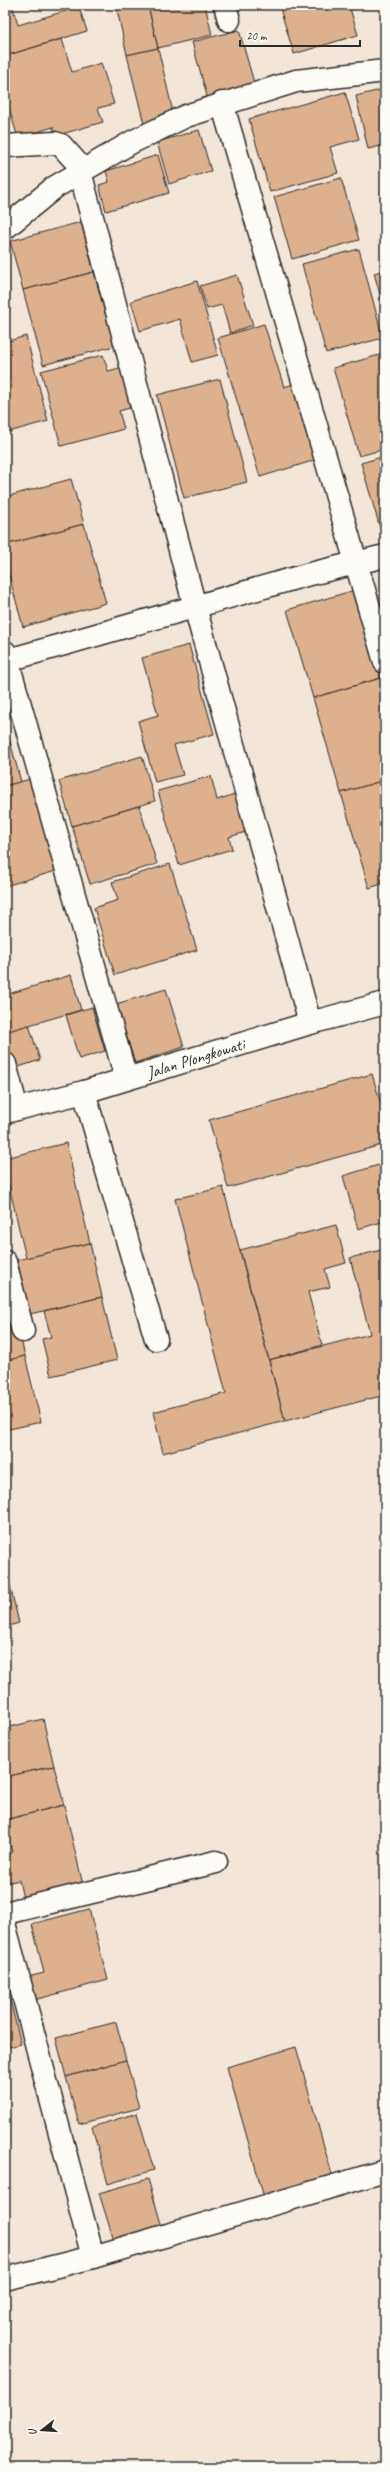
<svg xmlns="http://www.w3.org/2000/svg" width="390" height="2472" font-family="Caveat,sans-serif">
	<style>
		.building { fill: #ddb18e; stroke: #2b2b2b }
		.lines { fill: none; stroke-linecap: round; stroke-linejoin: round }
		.minor-casing { stroke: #2b2b2b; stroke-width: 25 }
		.minor { stroke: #fdfcf7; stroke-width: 22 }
		.labels { text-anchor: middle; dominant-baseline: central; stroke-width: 3.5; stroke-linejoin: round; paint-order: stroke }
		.street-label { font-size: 17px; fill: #2b2b2b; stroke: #fdfcf7 }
	</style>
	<rect width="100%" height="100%" fill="#f3e6d8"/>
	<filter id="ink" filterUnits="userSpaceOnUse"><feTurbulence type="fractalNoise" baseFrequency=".025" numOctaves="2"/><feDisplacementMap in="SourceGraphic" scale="8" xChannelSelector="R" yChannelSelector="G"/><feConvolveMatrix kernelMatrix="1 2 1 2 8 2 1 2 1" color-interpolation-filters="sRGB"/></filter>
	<g filter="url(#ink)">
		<!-- building -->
		<g class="building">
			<path d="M5,5h7l6,20 61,-18 8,24 -82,25z"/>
			<path d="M116,5h32l10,43 -31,7z"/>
			<path d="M148,5h57l7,30 -54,13z"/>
			<path d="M279,5h70l9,30 -64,19z"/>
			<path d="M239,30l17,60 -47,13 -17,-61z"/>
			<path d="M62,39l10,33 29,-9 13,41 -16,4 5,14 -48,14 -2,-9 -35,11 -13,-43v-39z"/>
			<path d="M158,48l17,73 -30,7 -18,-73z"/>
			<path d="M385,89v56l-17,4 -12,-53z"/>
			<path d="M345,92l14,47 -29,8 8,26 -68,19 -21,-73z"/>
			<path d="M199,130l12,41 -42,13 -12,-42z"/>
			<path d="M158,155l11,38 -63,18 -7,-26 10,-3 -3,-11z"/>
			<path d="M341,178l18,62 -67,19 -18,-62z"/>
			<path d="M81,222l13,50 -71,18 -13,-49z"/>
			<path d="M359,249l24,89 -57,15 -24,-89z"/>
			<path d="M385,270v43l-11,-40z"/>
			<path d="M94,272l20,74 -71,19 -20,-75z"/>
			<path d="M237,275l16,50 -23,8 -8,-28 -15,4 -7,-23z"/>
			<path d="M197,281l21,74 -26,7 -12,-43 -40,12 -9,-30z"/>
			<path d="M264,324l20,63 16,-5 22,76 -62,19 -42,-139z"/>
			<path d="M26,336l22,85 -43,12v-91z"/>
			<path d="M383,354l2,95 -26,7 -26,-88z"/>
			<path d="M103,355l5,16 15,-4 10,40 -14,4 5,18 -63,17 -20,-75z"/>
			<path d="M220,379l27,103 -63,16 -27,-103z"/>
			<path d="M385,456v89l-24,-82z"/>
			<path d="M71,479l13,45 -79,21v-48z"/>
			<path d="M84,524l22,79 -83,24 -18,-67v-15z"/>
			<path d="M355,590l26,88 -68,20 -26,-88z"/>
			<path d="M189,645l25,89 -40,11 9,30 -28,7 -17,-61 20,-6 -16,-57z"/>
			<path d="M381,678l4,15v87l-44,13 -28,-95z"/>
			<path d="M5,723l16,59 -16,4z"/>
			<path d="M142,756l13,45 -83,25 -13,-45z"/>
			<path d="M211,776l6,24 18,-6 11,38 -17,5 3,12 -53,16 -21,-74z"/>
			<path d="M30,779l26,92 -51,15v-100z"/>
			<path d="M385,780v103l-16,5 -28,-95z"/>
			<path d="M139,806l18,58 -67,20 -18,-58z"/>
			<path d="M170,864l27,86 -82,25 -21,-67 24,-8 -6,-18z"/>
			<path d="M71,975l10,35 -76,22v-37z"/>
			<path d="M166,989l18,58 -49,16 -19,-59z"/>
			<path d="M92,1007l13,44 -26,8 -13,-44z"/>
			<path d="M29,1025l11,35 -27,9 -8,-26v-11z"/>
			<path d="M372,1074l13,44v26l-157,44 -19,-68z"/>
			<path d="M66,1143l24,100 -64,15 -21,-89v-11z"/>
			<path d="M385,1163v58l-27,8 -15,-53z"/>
			<path d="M223,1187l62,234 -122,32 -10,-41 73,-19 -51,-194z"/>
			<path d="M336,1225l10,38 -21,6 5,18 -22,5 14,53 -53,15 -29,-110z"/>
			<path d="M90,1243l12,54 -72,17 -13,-54z"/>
			<path d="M385,1249v146l-100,26 -16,-61 101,-26 -20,-76z"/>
			<path d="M102,1297l15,63 -66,16 -9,-37 9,-2 -7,-26z"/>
			<path d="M11,1300l14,56 -20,5v-60z"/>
			<path d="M25,1356l16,66 -36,8v-69z"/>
			<path d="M8,1577l11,46 -14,4v-49z"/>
			<path d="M43,1719l11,47 -49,11v-49z"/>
			<path d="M54,1766l10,39 -59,15v-43z"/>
			<path d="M64,1805l20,84 -60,15 -5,-24 -12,3 -2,-10v-18l7,-2 -7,-33z"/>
			<path d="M89,1909l19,71 -74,20 -6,-23 16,-4 -12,-49z"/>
			<path d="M7,1988l14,56 -16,4v-59z"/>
			<path d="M116,2022l10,38 -60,17 -10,-39z"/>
			<path d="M296,2047l38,135 -69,19 -38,-134z"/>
			<path d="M126,2060l13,48 -60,16 -13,-47z"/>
			<path d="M137,2113l17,57 -46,14 -16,-57z"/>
			<path d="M148,2179l14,48 -48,14 -15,-48z"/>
		</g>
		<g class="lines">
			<!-- minor casing -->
			<g class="minor-casing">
				<g id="minor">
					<path d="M225,5l4,15"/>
					<path d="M222,103l163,559"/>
					<path d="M5,146l50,-3 6,2 17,19 117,443 115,416"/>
					<path d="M5,228l50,-41 77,-45 54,-26 110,-35 89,-10"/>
					<path d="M5,652l121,426"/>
					<path d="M5,661l301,-86 79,-19"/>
					<path d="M5,1064l12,45"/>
					<path d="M84,1092l72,247"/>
					<path id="s1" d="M5,1112l79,-20 226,-69 75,-20"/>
					<path d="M5,1262l18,69"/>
					<path d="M5,1913l211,-51"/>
					<path d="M5,1927l88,330"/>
					<path d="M5,2279l88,-22 292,-86"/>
				</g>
			</g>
			<!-- minor -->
			<use href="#minor" class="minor"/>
		</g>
	</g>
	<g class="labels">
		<!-- street labels -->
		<g class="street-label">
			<text stroke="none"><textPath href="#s1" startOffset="198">Jalan Plongkowati</textPath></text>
		</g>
	</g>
	<!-- margin -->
	<rect width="390" height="2472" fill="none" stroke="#fdfcf7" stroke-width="20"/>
	<rect x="10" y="10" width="370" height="2452" fill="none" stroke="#2b2b2b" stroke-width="1.5" filter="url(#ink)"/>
	<!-- north arrow -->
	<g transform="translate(42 2430) rotate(253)" stroke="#fdfcf7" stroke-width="3" paint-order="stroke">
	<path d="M0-3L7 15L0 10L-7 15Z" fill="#2b2b2b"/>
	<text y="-6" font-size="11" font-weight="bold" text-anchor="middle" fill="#2b2b2b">U</text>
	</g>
	<!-- scale -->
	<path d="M240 40v6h120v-6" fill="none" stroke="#2b2b2b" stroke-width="2"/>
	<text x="246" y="40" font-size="12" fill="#2b2b2b" stroke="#fdfcf7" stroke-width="3" paint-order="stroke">20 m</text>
</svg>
